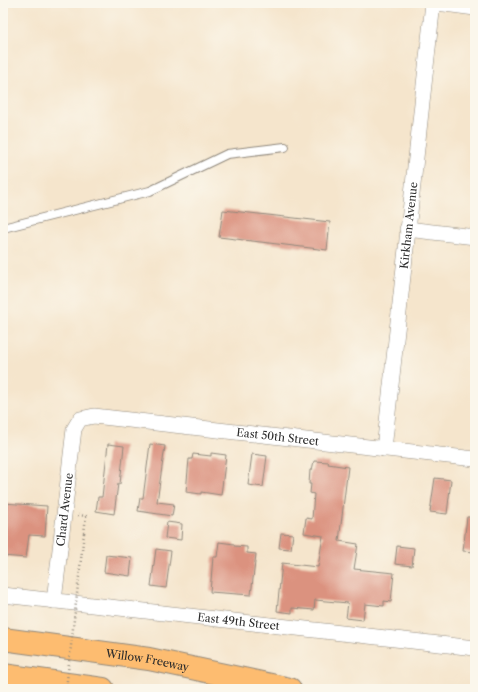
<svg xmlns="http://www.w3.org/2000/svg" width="478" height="692" font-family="'Libre Caslon Text',serif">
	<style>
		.building { fill: #db927f }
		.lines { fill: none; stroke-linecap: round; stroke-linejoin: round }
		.lane-casing { stroke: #90887c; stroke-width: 10 }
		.street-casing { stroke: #90887c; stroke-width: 16 }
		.highway-casing { stroke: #90887c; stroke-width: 24 }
		.path { stroke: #90887c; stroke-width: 2.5; stroke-dasharray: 1 3; stroke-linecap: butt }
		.lane { stroke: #fff; stroke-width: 8 }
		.street { stroke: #fff; stroke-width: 15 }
		.highway { stroke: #fdbc6f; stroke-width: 22 }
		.path-bridge { stroke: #90887c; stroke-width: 2.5; stroke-dasharray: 1 3; stroke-linecap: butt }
		.labels { text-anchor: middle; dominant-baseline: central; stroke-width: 3.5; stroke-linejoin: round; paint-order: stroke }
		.street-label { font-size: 11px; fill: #2b2b2b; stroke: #fbf7ec }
	</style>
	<rect width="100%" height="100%" fill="#fbf7ec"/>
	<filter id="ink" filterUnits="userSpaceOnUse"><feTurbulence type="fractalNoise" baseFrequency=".025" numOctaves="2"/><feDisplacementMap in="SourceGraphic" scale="8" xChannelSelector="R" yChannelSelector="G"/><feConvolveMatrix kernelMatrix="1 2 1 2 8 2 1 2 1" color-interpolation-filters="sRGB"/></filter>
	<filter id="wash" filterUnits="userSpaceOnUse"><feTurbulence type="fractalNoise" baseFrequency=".012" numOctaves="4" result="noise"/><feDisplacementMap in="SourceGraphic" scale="16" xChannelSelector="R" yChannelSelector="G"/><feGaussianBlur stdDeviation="0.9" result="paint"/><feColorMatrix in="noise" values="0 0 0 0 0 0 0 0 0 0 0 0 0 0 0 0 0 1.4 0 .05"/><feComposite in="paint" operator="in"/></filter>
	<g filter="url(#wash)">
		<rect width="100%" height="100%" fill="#f5e5cc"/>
		<g id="blocks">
			<!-- building -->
			<g class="building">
				<path d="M223,210l107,12 -3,28 -108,-13z"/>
				<path d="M108,444l16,2 -4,38h-2l-4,30 -18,-3 2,-14h4z"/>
				<path d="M150,444l15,2 -8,56 17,2 -2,12 -34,-5 2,-13h3z"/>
				<path d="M211,453l15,2 -5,40 -20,-3v2l-15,-2 3,-33h3l1,-5 18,2z"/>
				<path d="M252,454l15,2 -4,31 -15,-2z"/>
				<path d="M314,461l15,1 -1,2 20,3 -9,74 19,3 -4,25 40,4 -3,29 -7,-1v5l-19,-2 -2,16 -17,-2 2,-15 -33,-3 -1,10 -22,-2v5l-15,-2 5,-48 36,4 5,-31 -19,-3 2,-15 6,1 2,-25 -4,-1 1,-9h-2l1,-14h2z"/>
				<path d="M435,478l16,2 -4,34 -17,-2z"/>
				<path d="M3,503l44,3 -2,30 -16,-1 -3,23 -23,-2z"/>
				<path d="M467,517h8v35l-12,-1z"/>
				<path d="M167,522l15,2 -1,16 -16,-2z"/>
				<path d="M281,533l12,1 -2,15 -12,-1z"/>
				<path d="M219,542l15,2v2l13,1v6l9,1 -5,41 -41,-3 3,-35h4z"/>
				<path d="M397,546l17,2 -2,18 -17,-2z"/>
				<path d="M156,549l15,2 -5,37 -15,-2z"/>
				<path d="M106,555l26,3 -2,18 -26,-4z"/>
			</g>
		</g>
	</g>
	<g filter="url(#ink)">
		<use href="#blocks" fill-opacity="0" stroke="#90887c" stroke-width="1"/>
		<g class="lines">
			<!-- lane casing -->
			<g class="lane-casing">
				<path id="lane" d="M3,228l147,-37 77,-37 58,-7"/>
			</g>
			<!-- street casing -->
			<g class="street-casing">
				<g id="street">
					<path d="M437,3l38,5"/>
					<path d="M407,229l68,8"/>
					<path id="s1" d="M384,449l49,-446"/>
					<path id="s2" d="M3,595l472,53"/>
					<path id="s3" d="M54,601l20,-172 6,-10 14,-3 381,43"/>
				</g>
			</g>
			<!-- highway casing -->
			<g class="highway-casing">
				<g id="highway">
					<path id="s4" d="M3,639l146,20 141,30"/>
					<path d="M3,675l100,14"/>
				</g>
			</g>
			<!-- path -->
			<path class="path" d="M78,515l8,1 -2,17"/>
			<!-- lane -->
			<use href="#lane" class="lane"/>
			<!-- street -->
			<use href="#street" class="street"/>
			<!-- highway -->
			<use href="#highway" class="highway"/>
			<!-- path-bridge -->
			<path class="path-bridge" d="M66,689l18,-156"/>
		</g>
	</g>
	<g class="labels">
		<!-- street labels -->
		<g class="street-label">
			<text stroke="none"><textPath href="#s1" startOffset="225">Kirkham Avenue</textPath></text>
			<text stroke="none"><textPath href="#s3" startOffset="384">East 50th Street</textPath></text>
			<text stroke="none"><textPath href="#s3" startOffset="92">Chard Avenue</textPath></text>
			<text stroke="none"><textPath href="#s2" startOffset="237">East 49th Street</textPath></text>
			<text stroke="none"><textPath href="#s4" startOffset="146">Willow Freeway</textPath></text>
		</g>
	</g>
	<!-- margin -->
	<rect width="478" height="692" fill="none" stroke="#fbf7ec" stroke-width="16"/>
</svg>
